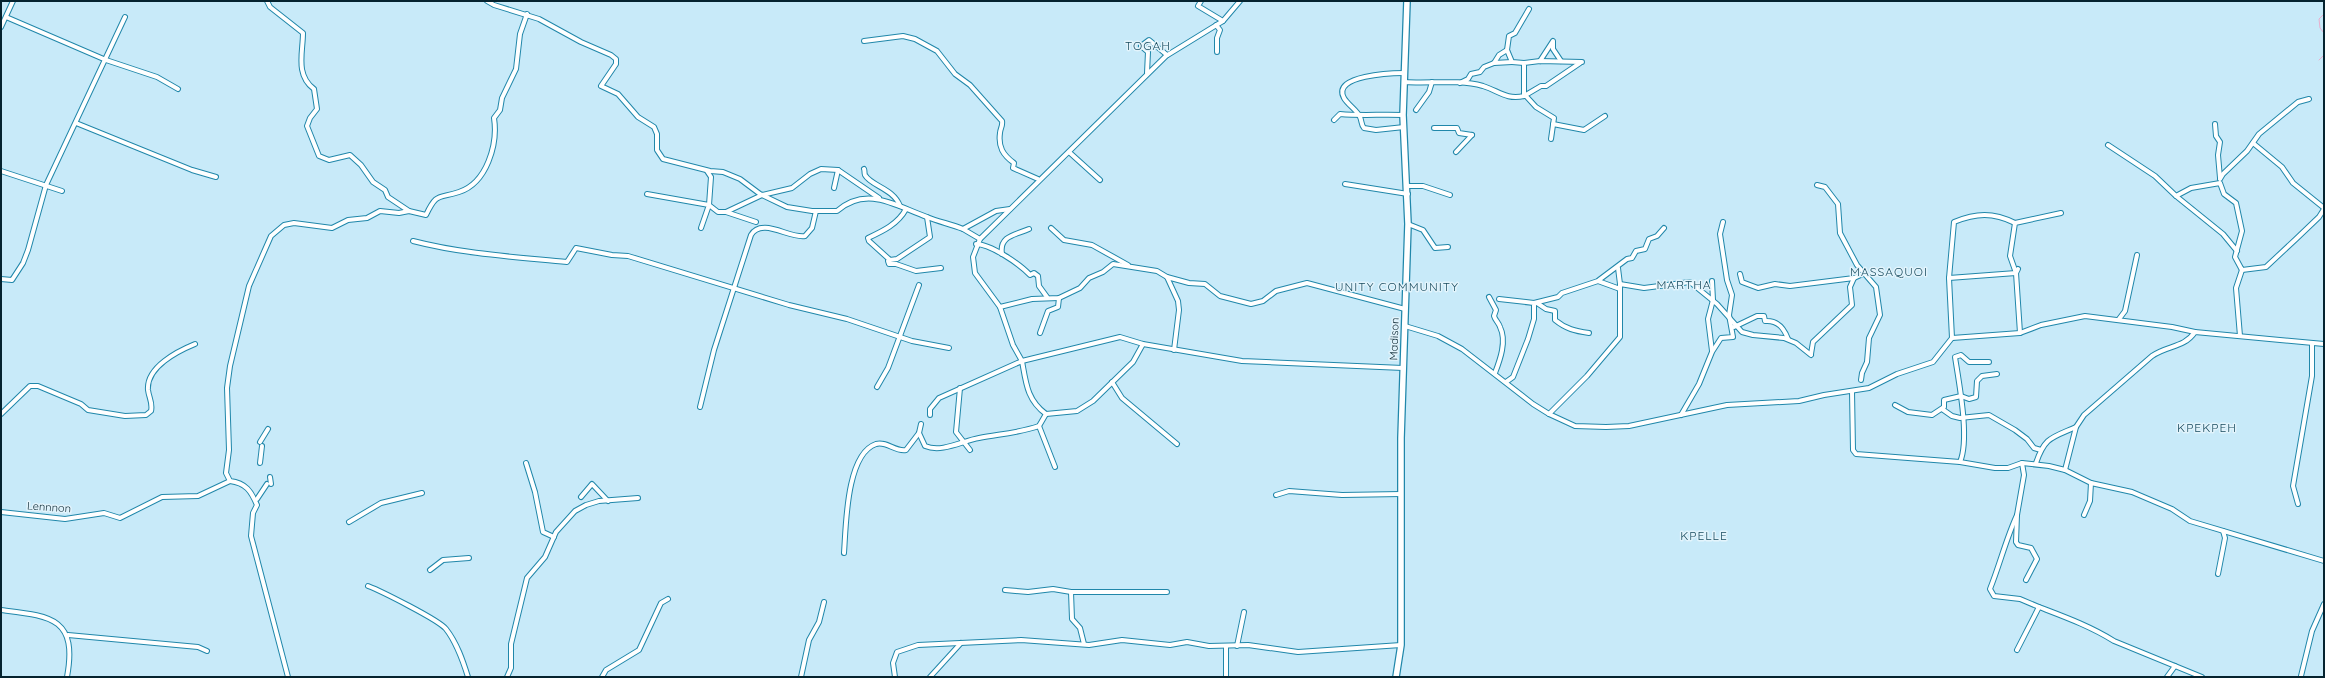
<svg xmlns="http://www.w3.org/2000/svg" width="2325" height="678" font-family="Quicksand,sans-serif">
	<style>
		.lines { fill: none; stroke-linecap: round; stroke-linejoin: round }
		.stream { stroke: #eaaecd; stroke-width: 1 }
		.street-casing { stroke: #2087aa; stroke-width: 6 }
		.secondary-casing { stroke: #2087aa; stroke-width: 8 }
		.street { stroke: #fff; stroke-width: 4 }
		.secondary { stroke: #fff; stroke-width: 5.5 }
		.labels { text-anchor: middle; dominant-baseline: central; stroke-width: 3; stroke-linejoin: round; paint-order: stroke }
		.street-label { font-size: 11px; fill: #05232f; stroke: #e3f4fc }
		.neighbourhood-label { font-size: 12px; letter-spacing: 1px; fill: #174a5d; stroke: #e3f4fc }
	</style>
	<rect width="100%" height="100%" fill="#c8eaf9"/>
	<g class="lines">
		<!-- stream -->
		<g class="stream">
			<path d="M2324,14l-5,5 1,9 4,5"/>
			<path d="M2319,60l5,-5"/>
		</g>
		<!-- street casing -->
		<g class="street-casing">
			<g id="street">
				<path d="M267,1l3,6 33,26c0,19 -8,42 11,56l3,20 -7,9 -3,8 12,30 10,4 21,-5 11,10 12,17 12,8 3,7 21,14"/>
				<path d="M487,1l7,4 45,14 42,23 30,13 5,4v5l-15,22 17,8 20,23 16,10 3,7v16l6,9 47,12 13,1 17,7 20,15 27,13 25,4h25c30,-26 59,-5 90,6 12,5 24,7 36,12"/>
				<path d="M1201,1l-3,5 25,15"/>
				<path d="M6,17l100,43 51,17 21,12"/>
				<path d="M1216,25l4,5 -3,8v14"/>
				<path d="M1,27l12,-26"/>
				<path d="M864,41l39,-5 12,3 22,12 18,23 15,11 32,36c1,5 -2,8 -2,12 -2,14 3,22 14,30l-1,5 25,11"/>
				<path d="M1540,61l13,-20v8l8,12"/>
				<path d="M1494,63l18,-1"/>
				<path d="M1524,63l-12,-1 -5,-12 2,-14 6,-3 14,-24"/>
				<path d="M1147,73l1,-21 -7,-6 8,-6 18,15"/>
				<path d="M1405,82c25,2 52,-3 78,4 16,5 23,14 41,10v-33l16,-2 42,1"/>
				<path d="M1460,83l8,-4 3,-5 9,-2 4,-5 10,-4 5,-8 8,-5"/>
				<path d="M1525,95l11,12 18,11 -3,21"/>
				<path d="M1524,96l17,-10h5l34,-23"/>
				<path d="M1416,110l13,-18 3,-10"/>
				<path d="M1334,120l6,-6c22,2 42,0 63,1"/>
				<path d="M76,123l116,47 24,7"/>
				<path d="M1553,124l31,6 21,-14"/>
				<path d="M2215,124l1,12 4,6 -2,13 2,23"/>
				<path d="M1404,127l-28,3 -12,-2c-3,-3 -2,-7 -4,-11 -3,-7 -12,-12 -16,-19 -13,-23 49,-25 60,-25"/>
				<path d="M1434,128h23l2,5 13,2"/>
				<path d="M2253,143l29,24 11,16 31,25"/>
				<path d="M2108,145l47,31 21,20 15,-8 29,-5 4,11 12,9 6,28 -7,26 7,13 24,-3 30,-28 23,-22 5,-8"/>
				<path d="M1069,152l31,28"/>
				<path d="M1456,152l16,-17"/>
				<path d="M864,169c1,2 0,4 1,6 6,11 28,13 35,31"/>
				<path d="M1,171l61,20"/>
				<path d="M707,171l4,6 -2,28 9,7h8l36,-17 30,-7 18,-14 11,-5 17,1 41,28"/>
				<path d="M2220,179l3,-5 24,-23 12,-17 39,-32 11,-3"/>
				<path d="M1345,184l63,10"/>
				<path d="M1817,185l8,2 13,17 2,29 17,32 19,22 4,28 -11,23 -2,24 -5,11 -1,7"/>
				<path d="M1407,186h16l27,9"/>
				<path d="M834,188l4,-18"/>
				<path d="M647,194l62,11 -8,23"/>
				<path d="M2176,196l47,38 14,17"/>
				<path d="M906,209c-8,15 -23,22 -38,29l1,3 21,19 7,-1 33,-22 -3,-20"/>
				<path d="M726,212l30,10"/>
				<path d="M1408,224l15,6 12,18 13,-1"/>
				<path d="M1051,228l13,12 28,5 36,20"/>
				<path d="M980,239l-17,-10 33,-18 14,-2"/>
				<path d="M413,241c50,13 103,16 154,21l9,-14 36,7 16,1 161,49 58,14 65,22 37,7"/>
				<path d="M976,244c14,0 44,20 54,31l4,-2 4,3 1,10 8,11"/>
				<path d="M1002,254c-3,-18 13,-19 27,-25"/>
				<path d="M890,260l-2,1 1,3h7l20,7 25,-3"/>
				<path d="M1618,268l2,16"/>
				<path d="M1740,274l2,8 16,6 17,-4 15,2 64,-8"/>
				<path d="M1167,277l22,6 16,1 15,12 31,8 12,-3 13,-10 31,-8 98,26"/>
				<path d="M1949,278l67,-5 2,-4"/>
				<path d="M1,279l11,1 11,-17 5,-13 18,-65 79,-168"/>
				<path d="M1599,280l28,-21 5,-1 4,-7 9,-2 4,-10 8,-3 7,-8"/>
				<path d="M1712,281l1,19 -5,19 4,32"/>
				<path d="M1489,297l7,13 -2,6c1,4 5,7 6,11 7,14 0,33 -5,46"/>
				<path d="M1499,299l35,4v16l-6,20 -15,38 -7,5"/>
				<path d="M1534,303l24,-6 4,-4 36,-12 22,8"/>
				<path d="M1537,303l9,6 9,2v9c11,9 20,11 34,13"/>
				<path d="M1000,307l13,38 9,16 98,-24 23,7 99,17 161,7"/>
				<path d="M2119,319l6,-8 12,-56"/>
				<path d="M1405,326l33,10 24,13 71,55 16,10 26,12 31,1 23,-1 98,-21 72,-4 25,-6 45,-7 28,-14 36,-12 19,-24 68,-5 21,-8 44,-9 87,11 23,5"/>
				<path d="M1734,327l23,-11h7l1,5c13,-1 19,7 23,18"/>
				<path d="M1040,333l8,-22 10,-4 1,-9"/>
				<path d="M2020,333l-4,-60 -6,-17 5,-33 46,-10"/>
				<path d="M2240,336l-4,-48 6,-18"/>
				<path d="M1952,338l-3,-60 5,-56c22,-9 39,-10 61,1"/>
				<path d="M1174,350l5,-40 -1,-9 -11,-24 -10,-6 -44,-7 -10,8 -14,6 -9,10 -21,10 -27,1 -32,8 -25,-34 -2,-16 7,-18 186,-183 57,-35 17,-20"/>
				<path d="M1811,354l2,-12 39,-37 -2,-18 4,-9 11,-5"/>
				<path d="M1112,382l10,16 55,46"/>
				<path d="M877,387l11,-19 31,-83"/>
				<path d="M960,388l-4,44 14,18"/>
				<path d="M1852,391l1,59 3,4 104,8 35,6h13l14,-5 27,3 16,4 26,13 41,9 40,17 18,12 134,40"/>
				<path d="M1895,405l13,7 24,3 12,-8v-7l17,-4 8,3 7,-2 1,-16 5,-5 15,-2"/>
				<path d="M700,407l14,-57 37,-115c11,-18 39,4 54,1l7,-8 4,-17"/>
				<path d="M1942,409l10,7 8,2 29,-3 26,15 12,9 7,9 7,2"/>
				<path d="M1,414l29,-28h8l43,18 7,6 37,6 21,-1 5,-4c2,-8 -2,-13 -3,-21 -2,-23 30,-39 47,-46"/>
				<path d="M1549,414l38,-38 33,-39v-53l24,4 46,-6 27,22 25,28 11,3 31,3 12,5 15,12"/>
				<path d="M930,415v-6l9,-11 83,-37c4,22 5,39 24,53l31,-3 16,-10 40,-39 10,-18"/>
				<path d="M1681,415l18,-31 13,-32 9,-14 12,-1 -4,-22 3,-20 -5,-15 -7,-46 3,-12"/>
				<path d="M1039,426l16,41"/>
				<path d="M919,433l6,13c17,7 37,-5 54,-8 21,-4 40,-5 60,-12l7,-12"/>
				<path d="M260,442l8,-13"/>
				<path d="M1960,462c10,-23 -1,-79 -5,-105l6,-2 8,7h20"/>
				<path d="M260,463l2,-17"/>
				<path d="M526,463l9,29 8,40 11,5"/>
				<path d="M2022,463l2,12 -7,40 -1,27 2,3 13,3 6,11 -11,21"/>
				<path d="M2036,463c9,-26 15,-25 40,-36"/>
				<path d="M2065,470l11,-43 8,-12 68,-59c16,-11 32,-8 43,-24l129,12"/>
				<path d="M270,477l1,7"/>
				<path d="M1276,495l13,-4 53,4 59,-1"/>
				<path d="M581,497l11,-13 16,17"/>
				<path d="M257,499l10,-15"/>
				<path d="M2298,504l-5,-18 19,-110v-33"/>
				<path d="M1,512l64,7 39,-6 16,5 42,-21 36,-1 32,-15"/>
				<path d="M2017,515c-11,24 -17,49 -27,74l4,7 26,3 19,8 -22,43"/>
				<path d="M2084,515l6,-14 1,-18"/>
				<path d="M349,522l32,-19 41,-10"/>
				<path d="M844,553c2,-26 2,-99 32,-109 11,-3 19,8 30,6l13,-17 2,-9"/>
				<path d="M430,570l13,-10 26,-2"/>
				<path d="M2218,574l7,-36 -2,-7"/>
				<path d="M368,586c13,5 71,34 78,43 11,14 17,32 22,48"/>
				<path d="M1005,590l23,2 25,-3 18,3h96"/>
				<path d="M1071,592l1,27 8,9 4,16"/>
				<path d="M2039,607c26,10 51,19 75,34l88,36"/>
				<path d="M1,610c49,6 77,7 66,67"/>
				<path d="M68,635l130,12 9,4"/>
				<path d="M1237,646l7,-34"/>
				<path d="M2301,676l11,-45 12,-27"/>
				<path d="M288,677l-37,-141 2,-23 4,-8c-6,-14 -11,-22 -27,-24l-4,-8 3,-23 -2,-62 3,-22 19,-80 22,-50 13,-11 10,-2 38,5 16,-8 19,-2 13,-7 19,2 10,-2 17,4c11,-23 12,-16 33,-23 28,-9 39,-48 35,-74l6,-8 2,-12 14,-29 4,-35 7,-20"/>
				<path d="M507,677l4,-9v-24l16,-66 18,-21 11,-25 19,-21 11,-6 13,-4 39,-3"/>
				<path d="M602,677l4,-7 33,-20 22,-47 7,-4"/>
				<path d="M801,677l8,-37 10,-18 5,-20"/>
				<path d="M895,677l-2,-14 4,-11 21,-7 103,-5 68,5 33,-5 48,5 17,-3 22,4 39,-1 50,7 103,-7"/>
				<path d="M930,677l31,-34"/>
				<path d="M1226,677v-31"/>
				<path d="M2167,677l8,-11"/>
			</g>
		</g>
		<!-- secondary casing -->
		<g class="secondary-casing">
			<path id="secondary" d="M1396,677l5,-32v-207l7,-214 -5,-109 4,-114"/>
		</g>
		<!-- street -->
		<use href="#street" class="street"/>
		<!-- secondary -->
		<use href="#secondary" class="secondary"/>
	</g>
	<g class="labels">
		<!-- street labels -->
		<g class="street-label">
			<text transform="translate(1394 339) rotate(-88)">Madison</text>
			<text transform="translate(49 507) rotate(4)">Lennnon</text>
		</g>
		<!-- neighbourhood labels -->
		<g class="neighbourhood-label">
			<text x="1148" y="45">TOGAH</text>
			<text x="1889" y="271">MASSAQUOI</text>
			<text x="1684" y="284">MARTHA</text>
			<text x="1397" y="286">UNITY COMMUNITY</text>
			<text x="2207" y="427">KPEKPEH</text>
			<text x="1704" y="535">KPELLE</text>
		</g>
	</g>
	<!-- border -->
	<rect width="2325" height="678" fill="none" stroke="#05232f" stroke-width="4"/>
</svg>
